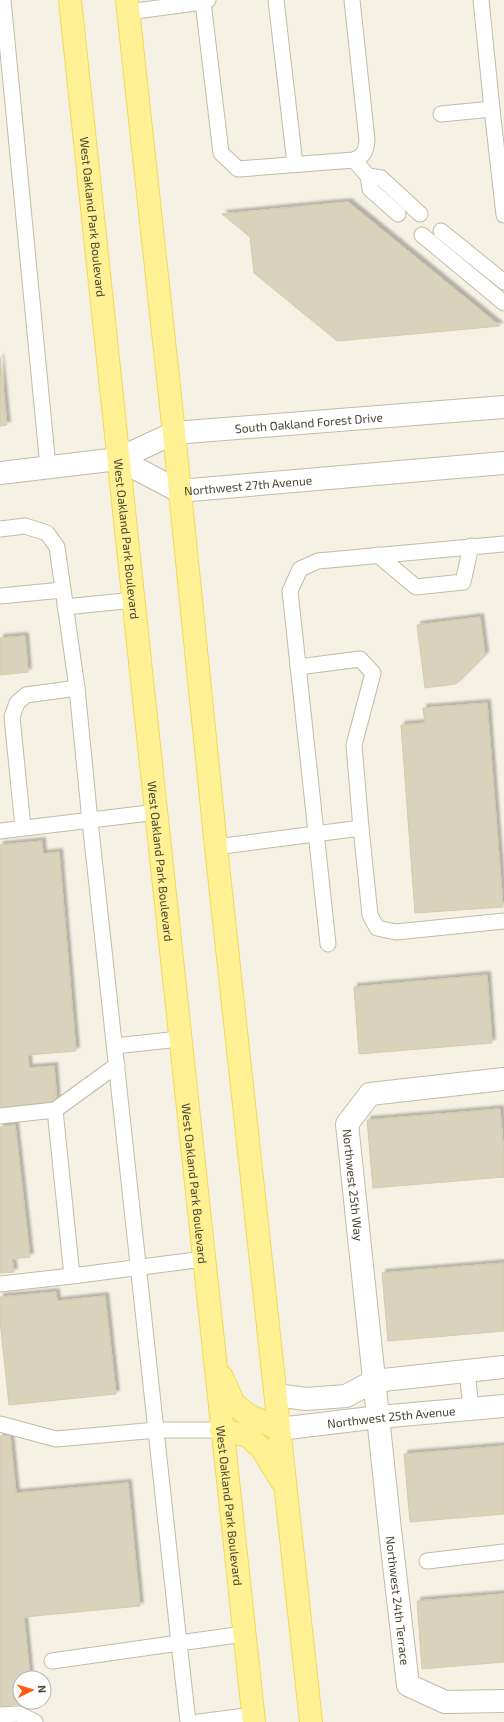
<svg xmlns="http://www.w3.org/2000/svg" width="504" height="1722" font-family="'Exo 2',sans-serif">
	<style>
		.building { fill: #dad3bc; stroke: #d3caac; filter: url(#shadow) }
		.lines { fill: none; stroke-linecap: round; stroke-linejoin: round }
		.service-casing { stroke: #c1bca7; stroke-width: 17 }
		.minor-casing { stroke: #c1bca7; stroke-width: 24 }
		.primary-casing { stroke: #f1db57; stroke-width: 24 }
		.service { stroke: #fff; stroke-width: 15 }
		.minor { stroke: #fff; stroke-width: 22 }
		.primary { stroke: #fff194; stroke-width: 22 }
		.labels { text-anchor: middle; dominant-baseline: central; stroke-width: 3; stroke-linejoin: round; paint-order: stroke }
		.street-label { font-size: 12px; fill: #484334; stroke: #fff }
	</style>
	<defs>
		<filter id="shadow"><feDropShadow dx="3.5" dy="-3.5" stdDeviation="1" flood-color="#0004"/></filter>
	</defs>
	<rect width="100%" height="100%" fill="#f5f2e5"/>
	<!-- building -->
	<g class="building">
		<path d="M348,202l152,124 -163,15 -83,-68 -4,-36 -28,-23z"/>
		<path d="M0,357l7,68 -7,1z"/>
		<path d="M480,617l5,38 -29,29 -31,4 -8,-63z"/>
		<path d="M25,636l3,36 -28,3v-37z"/>
		<path d="M487,703l16,204 -88,6 -14,-188 24,-2 -2,-15z"/>
		<path d="M42,841l1,13 16,-2 17,199 -48,4 1,13 25,-2 3,36 -57,5v-262z"/>
		<path d="M487,975l5,68 -133,11 -5,-67z"/>
		<path d="M500,1109l4,47v21l-131,11 -6,-68z"/>
		<path d="M15,1125l15,132 -18,2 2,13 -14,1v-146z"/>
		<path d="M504,1263v68l-116,10 -6,-68z"/>
		<path d="M56,1292l1,9 48,-5 11,98 -107,11 -9,-84v-24z"/>
		<path d="M10,1435l6,58 112,-10 12,123 -116,11 6,61h-10v24l12,1 -32,3v-270z"/>
		<path d="M504,1446v68l-94,8 -6,-68z"/>
		<path d="M504,1594v68l-82,7 -5,-68z"/>
	</g>
	<g class="lines">
		<!-- service casing -->
		<g class="service-casing">
			<g id="service">
				<path d="M3,0l45,467"/>
				<path d="M276,0l19,164"/>
				<path d="M203,2l18,151 17,16 116,-9c10,-4 12,-9 13,-20l-15,-140"/>
				<path d="M128,12l75,-10 5,-2"/>
				<path d="M492,109l12,106"/>
				<path d="M441,114l51,-5 -11,-109"/>
				<path d="M354,160l14,16 2,13 28,25"/>
				<path d="M368,176l13,2 39,36"/>
				<path d="M441,231l63,51"/>
				<path d="M422,235l82,68"/>
				<path d="M0,529l25,-3 22,7 10,14 20,141 13,133 89,822 -127,18"/>
				<path d="M378,555l38,32 47,-5 8,-36"/>
				<path d="M0,596l62,-6"/>
				<path d="M65,607l69,-7"/>
				<path d="M298,667l62,-8 13,14 -19,72 7,83"/>
				<path d="M23,828l-11,-111 5,-14 9,-8 51,-7"/>
				<path d="M0,831l157,-19"/>
				<path d="M216,847l145,-19 9,87 7,13 19,4 108,-11"/>
				<path d="M328,944l-38,-353 10,-22 18,-8 186,-17"/>
				<path d="M115,1046l64,-7"/>
				<path d="M117,1065l-62,45 17,166 132,-17"/>
				<path d="M0,1116l55,-6"/>
				<path d="M0,1284l72,-8"/>
				<path d="M467,1370l4,39"/>
				<path d="M0,1424l56,15 101,-9h64"/>
				<path d="M427,1561l77,-9"/>
				<path d="M0,1715l19,-1 16,8"/>
				<path d="M188,1722l-9,-79 65,-9"/>
				<path d="M199,1722l54,-7"/>
			</g>
		</g>
		<!-- minor casing -->
		<g class="minor-casing">
			<g id="minor">
				<path id="s1" d="M118,459l56,-26 330,-26"/>
				<path id="s2" d="M0,473l118,-14 61,32 325,-28"/>
				<path id="s3" d="M504,1079l-134,15 -23,30 43,406 18,155 37,17 59,-1"/>
				<path d="M276,1395l30,4 40,-3 28,-15 130,-14"/>
				<path id="s4" d="M279,1429l100,-12 125,-11"/>
			</g>
		</g>
		<!-- primary casing -->
		<g class="primary-casing">
			<g id="primary">
				<path id="s5" d="M70,0c62,574 119,1148 184,1722"/>
				<path d="M127,0l47,433 42,414 95,875"/>
				<path d="M222,1377l12,27 14,11 31,14"/>
				<path d="M221,1430l27,6 14,13 19,31"/>
			</g>
		</g>
		<!-- service -->
		<use href="#service" class="service"/>
		<!-- minor -->
		<use href="#minor" class="minor"/>
		<!-- primary -->
		<use href="#primary" class="primary"/>
	</g>
	<g class="labels">
		<!-- street labels -->
		<g class="street-label">
			<text stroke="none"><textPath href="#s5" startOffset="218">West Oakland Park Boulevard</textPath></text>
			<text stroke="none"><textPath href="#s1" startOffset="197">South Oakland Forest Drive</textPath></text>
			<text stroke="none"><textPath href="#s2" startOffset="257">Northwest 27th Avenue</textPath></text>
			<text stroke="none"><textPath href="#s5" startOffset="542">West Oakland Park Boulevard</textPath></text>
			<text stroke="none"><textPath href="#s5" startOffset="866">West Oakland Park Boulevard</textPath></text>
			<text stroke="none"><textPath href="#s5" startOffset="1190">West Oakland Park Boulevard</textPath></text>
			<text stroke="none"><textPath href="#s3" startOffset="234">Northwest 25th Way</textPath></text>
			<text stroke="none"><textPath href="#s4" startOffset="113">Northwest 25th Avenue</textPath></text>
			<text stroke="none"><textPath href="#s5" startOffset="1514">West Oakland Park Boulevard</textPath></text>
			<text stroke="none"><textPath href="#s3" startOffset="652">Northwest 24th Terrace</textPath></text>
		</g>
	</g>
	<!-- north arrow -->
	<g transform="translate(32 1690) rotate(85)"><circle r="19" fill="#ffffff" stroke="#b6b4ae"/>
	<path d="M0-3L7 15L0 10L-7 15Z" fill="#ff5b12"/>
	<text y="-6" font-size="11" font-weight="bold" text-anchor="middle" fill="#484334">N</text>
	</g>
</svg>
